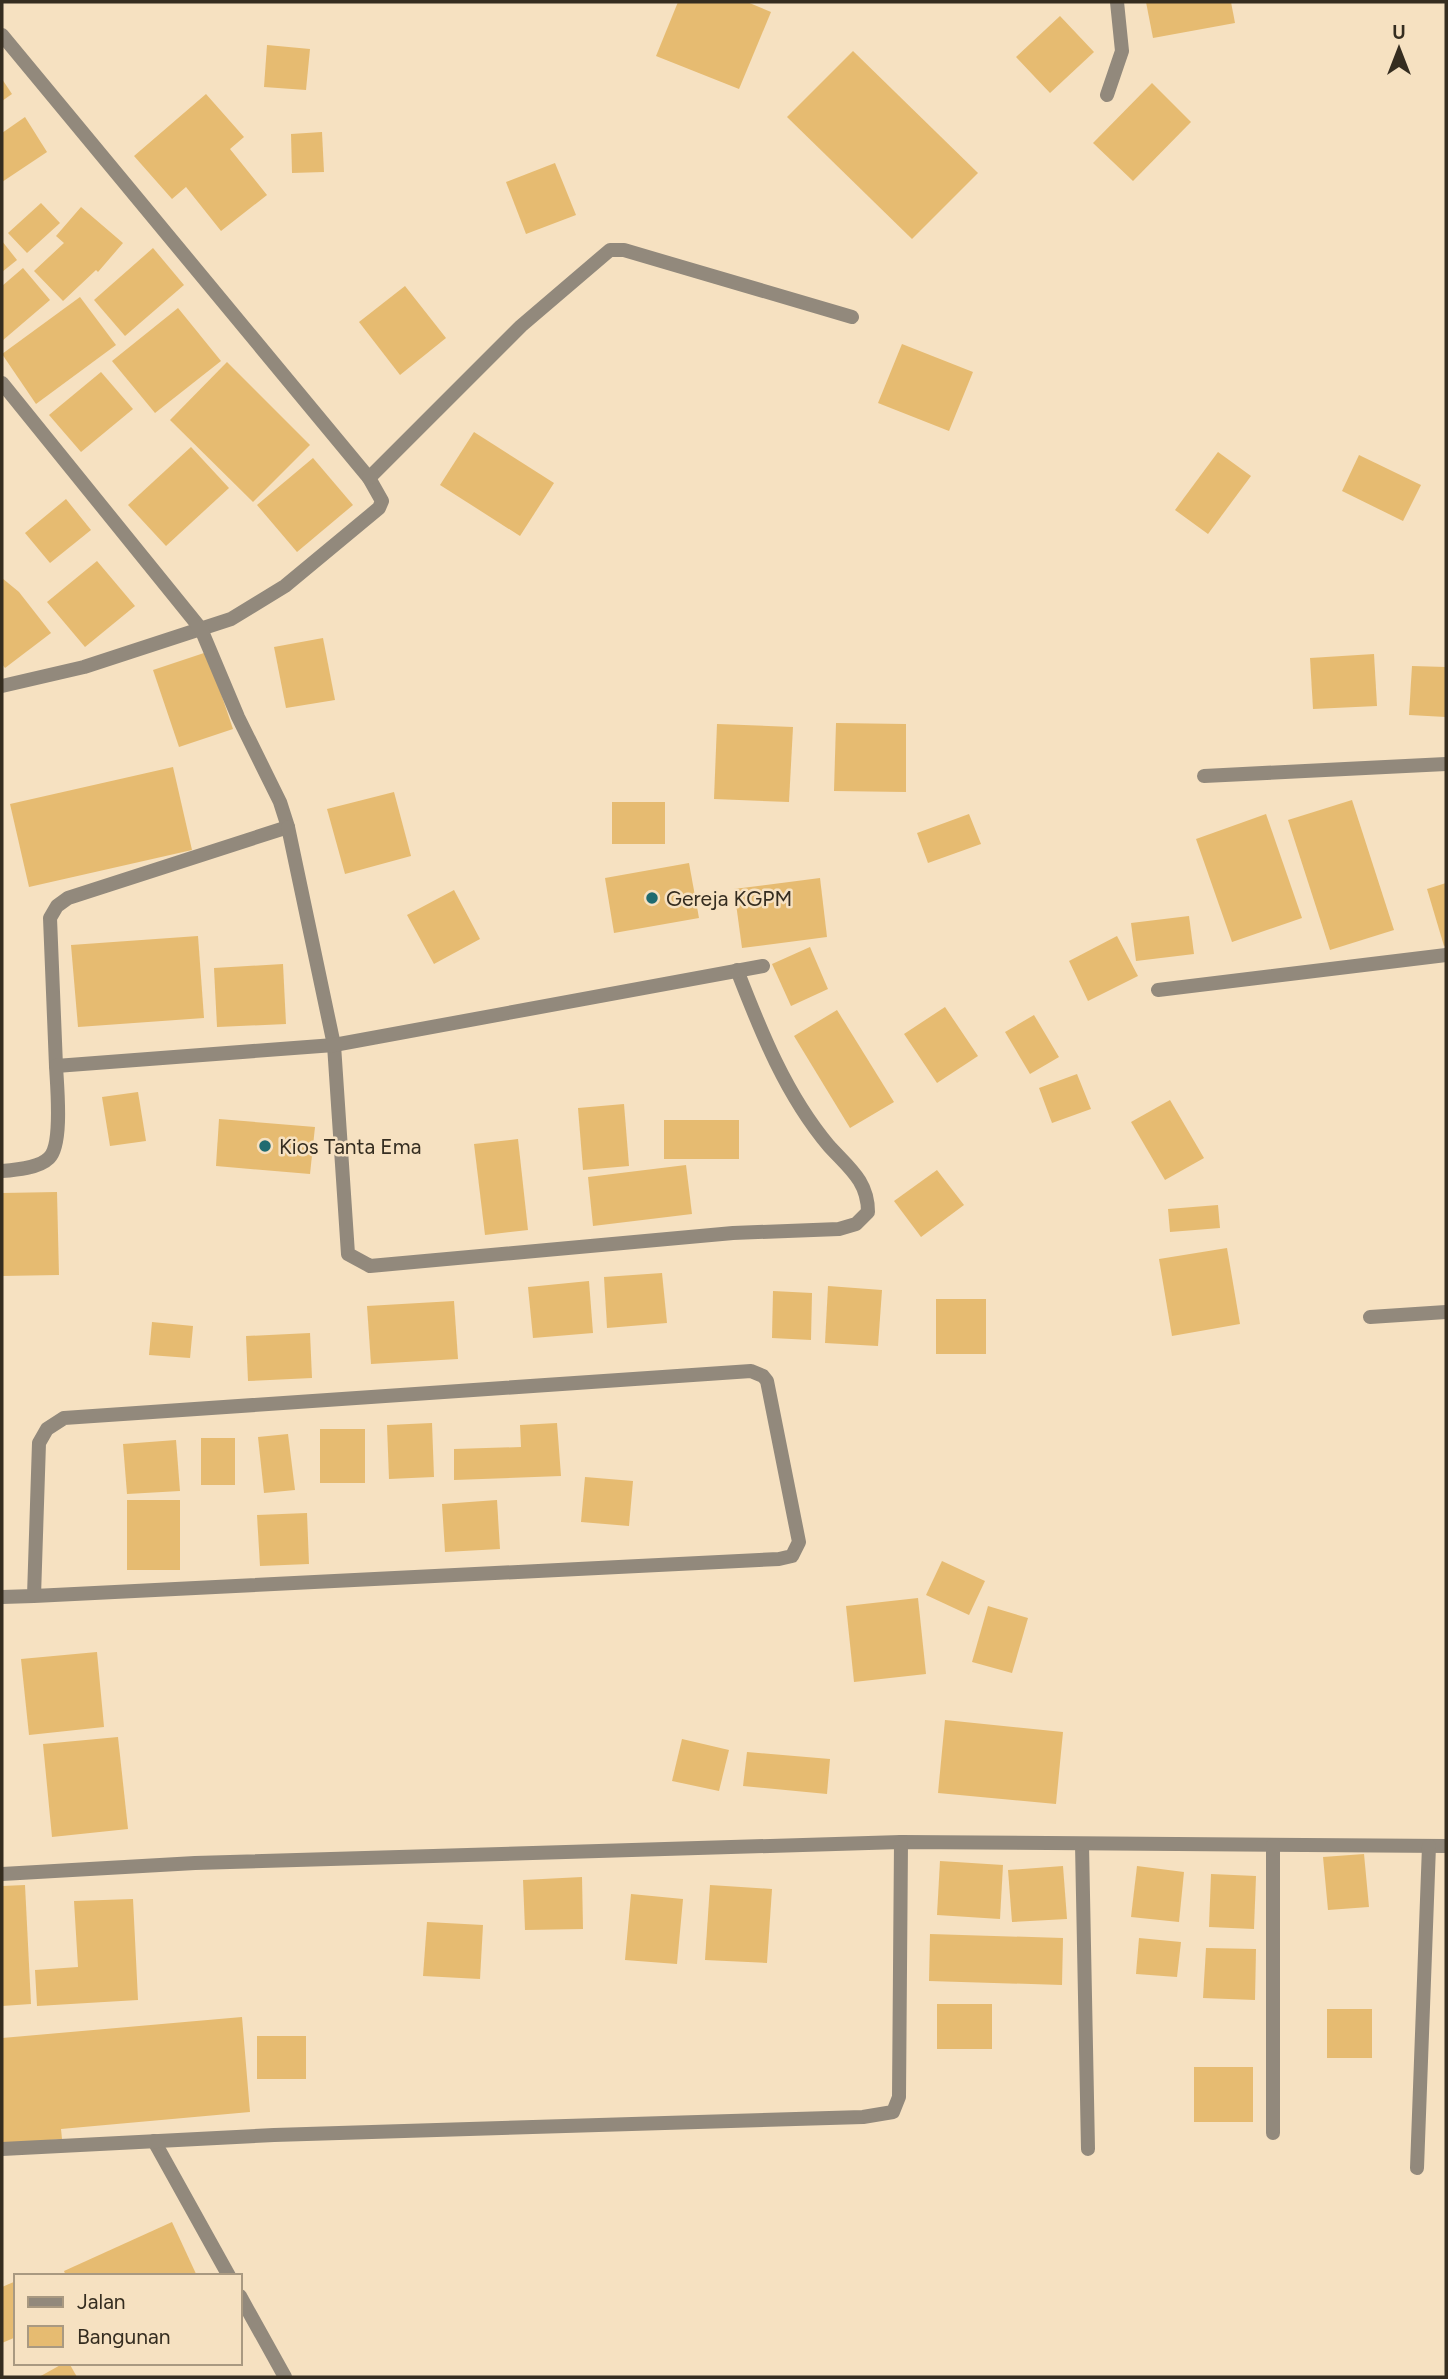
<svg xmlns="http://www.w3.org/2000/svg" width="1448" height="2379" font-family="Figtree,sans-serif">
	<style>
		.building { fill: #e6bb71 }
		.lines { fill: none; stroke-linecap: round; stroke-linejoin: round }
		.minor { stroke: #92897c; stroke-width: 14 }
		.poi-dot { fill: #1f6b70; stroke: #f6e1c1; stroke-width: 2.5 }
		.labels { text-anchor: middle; dominant-baseline: central; stroke-width: 5; stroke-linejoin: round; paint-order: stroke }
		.poi-label { font-size: 21px; fill: #352d20; stroke: #f6e1c1; text-anchor: start }
	</style>
	<rect width="100%" height="100%" fill="#f6e1c1"/>
	<!-- building -->
	<g class="building">
		<path d="M678,2h69l24,10 -32,77 -83,-33z"/>
		<path d="M1146,2h85l4,21 -82,15z"/>
		<path d="M1060,16l34,36 -44,41 -34,-36z"/>
		<path d="M267,45l43,4 -4,41 -42,-3z"/>
		<path d="M853,51l125,122 -66,66 -125,-122z"/>
		<path d="M2,79l10,15 -10,7z"/>
		<path d="M1152,83l39,39 -58,59 -40,-38z"/>
		<path d="M206,94l38,43 -14,12 37,46 -46,36 -35,-44 -14,12 -38,-43z"/>
		<path d="M25,117l22,35 -45,30v-49z"/>
		<path d="M322,132l2,40 -32,1 -1,-39z"/>
		<path d="M555,163l21,52 -50,19 -20,-52z"/>
		<path d="M41,203l19,20 -33,30 -19,-20z"/>
		<path d="M81,207l42,36 -25,29 -2,-2 -33,31 -29,-30 30,-28 -8,-7z"/>
		<path d="M2,241l15,19 -15,12z"/>
		<path d="M153,248l31,37 -59,51 -31,-36z"/>
		<path d="M23,268l27,32 -48,41v-55z"/>
		<path d="M405,286l41,52 -46,37 -41,-53z"/>
		<path d="M80,297l36,48 -80,59 -34,-50z"/>
		<path d="M178,308l43,53 -66,52 -43,-52z"/>
		<path d="M902,344l71,28 -24,59 -71,-28z"/>
		<path d="M227,362l83,83 -57,57 -83,-82z"/>
		<path d="M101,372l32,37 -52,43 -32,-37z"/>
		<path d="M474,432l80,51 -34,53 -80,-51z"/>
		<path d="M191,447l38,41 -63,58 -38,-41z"/>
		<path d="M1218,452l33,24 -43,58 -33,-24z"/>
		<path d="M1359,455l62,30 -18,36 -61,-30z"/>
		<path d="M313,458l40,47 -56,47 -40,-47z"/>
		<path d="M66,499l25,31 -41,33 -25,-30z"/>
		<path d="M97,561l38,45 -50,41 -38,-45z"/>
		<path d="M2,578l17,14 32,41 -46,35 -3,-4z"/>
		<path d="M323,638l12,62 -49,8 -12,-61z"/>
		<path d="M207,652l26,77 -54,18 -26,-77z"/>
		<path d="M1374,654l3,52 -64,3 -3,-51z"/>
		<path d="M1412,666l34,1v50l-37,-2z"/>
		<path d="M836,723l70,1v68l-72,-1z"/>
		<path d="M717,724l76,3 -4,75 -75,-3z"/>
		<path d="M173,767l19,83 -163,37 -19,-83z"/>
		<path d="M394,792l17,64 -66,18 -18,-65z"/>
		<path d="M1352,800l42,130 -64,20 -42,-130z"/>
		<rect x="612" y="802" width="53" height="42"/>
		<path d="M969,814l12,30 -53,19 -11,-30z"/>
		<path d="M1266,814l36,104 -70,24 -36,-103z"/>
		<path d="M689,863l10,55 -85,15 -9,-55z"/>
		<path d="M820,878l7,59 -85,11 -8,-59z"/>
		<path d="M1446,883v62l-2,1 -17,-57z"/>
		<path d="M454,890l26,49 -46,25 -27,-49z"/>
		<path d="M1189,916l5,38 -58,7 -5,-38z"/>
		<path d="M198,936l6,82 -126,9 -7,-82z"/>
		<path d="M1117,936l21,40 -50,25 -19,-40z"/>
		<path d="M810,947l18,42 -37,17 -19,-42z"/>
		<path d="M283,964l3,60 -69,3 -3,-59z"/>
		<path d="M945,1007l33,49 -41,27 -33,-49z"/>
		<path d="M837,1010l57,92 -44,26 -56,-92z"/>
		<path d="M1034,1015l25,42 -29,17 -25,-42z"/>
		<path d="M1077,1074l14,35 -39,14 -13,-35z"/>
		<path d="M138,1092l8,49 -36,5 -8,-49z"/>
		<path d="M1170,1100l34,58 -39,22 -34,-58z"/>
		<path d="M624,1104l5,62 -46,4 -5,-62z"/>
		<path d="M219,1119l96,8 -5,47 -94,-8z"/>
		<rect x="664" y="1120" width="75" height="39"/>
		<path d="M518,1139l10,91 -43,5 -11,-91z"/>
		<path d="M686,1165l6,49 -99,12 -5,-49z"/>
		<path d="M937,1170l27,35 -43,32 -27,-36z"/>
		<path d="M57,1192l2,83 -57,1v-83z"/>
		<path d="M1218,1205l2,23 -50,4 -2,-23z"/>
		<path d="M1227,1248l13,76 -68,12 -13,-77z"/>
		<path d="M662,1273l5,50 -60,5 -3,-51z"/>
		<path d="M589,1281l4,52 -60,5 -5,-51z"/>
		<path d="M828,1286l54,4 -4,56 -53,-3z"/>
		<path d="M773,1291l39,2 -1,47 -39,-2z"/>
		<rect x="936" y="1299" width="50" height="55"/>
		<path d="M454,1301l4,58 -87,5 -4,-58z"/>
		<path d="M152,1322l41,4 -3,32 -41,-3z"/>
		<path d="M310,1333l2,45 -64,3 -2,-45z"/>
		<path d="M432,1423l2,54 -45,2 -2,-54z"/>
		<path d="M557,1423l4,53 -107,4v-31l67,-2 -1,-22z"/>
		<rect x="320" y="1429" width="45" height="54"/>
		<path d="M288,1434l7,56 -31,3 -6,-56z"/>
		<rect x="201" y="1438" width="34" height="47"/>
		<path d="M176,1440l4,51 -53,3 -4,-50z"/>
		<path d="M585,1477l48,4 -4,45 -48,-4z"/>
		<rect x="127" y="1500" width="53" height="70"/>
		<path d="M497,1500l3,49 -55,3 -3,-48z"/>
		<path d="M307,1513l2,51 -49,2 -3,-51z"/>
		<path d="M942,1561l43,20 -16,34 -43,-20z"/>
		<path d="M918,1598l8,76 -72,8 -8,-76z"/>
		<path d="M988,1606l40,12 -16,55 -40,-11z"/>
		<path d="M97,1652l7,75 -75,8 -8,-76z"/>
		<path d="M945,1720l118,12 -7,72 -118,-11z"/>
		<path d="M118,1737l10,92 -76,8 -9,-93z"/>
		<path d="M682,1739l47,11 -10,41 -47,-10z"/>
		<path d="M747,1752l83,7 -3,35 -84,-8z"/>
		<path d="M1364,1854l5,53 -41,3 -5,-53z"/>
		<path d="M940,1861l63,4 -3,54 -63,-4z"/>
		<path d="M1063,1866l4,53 -55,3 -4,-52z"/>
		<path d="M1137,1866l47,6 -5,50 -48,-5z"/>
		<path d="M1211,1874l45,2 -2,53 -45,-2z"/>
		<path d="M582,1877l1,52 -58,1 -2,-50z"/>
		<path d="M25,1885l6,119 -29,2v-120z"/>
		<path d="M710,1885l62,4 -5,74 -62,-3z"/>
		<path d="M631,1894l52,5 -6,65 -52,-4z"/>
		<path d="M133,1899l5,101 -101,6 -2,-36 43,-3 -4,-66z"/>
		<path d="M427,1922l56,3 -3,54 -57,-3z"/>
		<path d="M930,1934l133,4 -1,47 -133,-4z"/>
		<path d="M1139,1938l42,4 -4,35 -41,-3z"/>
		<path d="M1206,1948l50,1 -1,51 -52,-2z"/>
		<rect x="937" y="2004" width="55" height="45"/>
		<rect x="1327" y="2009" width="45" height="49"/>
		<path d="M242,2017l8,95 -189,17 1,10 -60,5v-106z"/>
		<rect x="257" y="2036" width="49" height="43"/>
		<rect x="1194" y="2067" width="59" height="55"/>
		<path d="M172,2222l25,54h-131l-2,-5z"/>
		<path d="M16,2281v56l-14,6v-56z"/>
		<path d="M64,2363h5l8,14h-38z"/>
	</g>
	<g class="lines">
		<!-- minor -->
		<g class="minor">
			<path d="M2,35l367,443 13,23 -3,7 -94,78 -54,33 -147,48 -82,19"/>
			<path d="M1107,95l15,-44 -5,-49"/>
			<path d="M2,383l199,246 37,88 42,85 8,25 -220,71 -11,8 -7,12 6,148"/>
			<path d="M369,478l152,-152 89,-76h14l228,67"/>
			<path d="M1204,776l242,-12"/>
			<path d="M288,827l46,218 14,209 22,12 363,-33 106,-4 17,-5 12,-12c0,-31 -19,-44 -39,-66 -43,-51 -68,-114 -92,-176"/>
			<path d="M1158,990l288,-35"/>
			<path d="M2,1171c14,-1 37,-3 47,-13 14,-13 8,-72 7,-92l278,-21 429,-79"/>
			<path d="M1370,1317l76,-5"/>
			<path d="M2,1597l32,-1 745,-37 13,-3 7,-14 -32,-161 -4,-5 -12,-5 -687,47 -17,11 -8,14 -5,153"/>
			<path d="M1082,1844l6,305"/>
			<path d="M2,1874l193,-11 706,-21 545,4"/>
			<path d="M1273,2133v-288"/>
			<path d="M154,2141l75,135"/>
			<path d="M2,2149l272,-14 589,-18 30,-5 6,-15 2,-255"/>
			<path d="M1417,2168l12,-322"/>
			<path d="M240,2296l45,81"/>
		</g>
	</g>
	<!-- markers -->
	<g class="poi-dot">
		<circle cx="652" cy="898" r="7"/>
		<circle cx="265" cy="1146" r="7"/>
	</g>
	<g class="labels">
		<!-- poi labels -->
		<g class="poi-label">
			<text x="666" y="898">Gereja KGPM</text>
			<text x="279" y="1146">Kios Tanta Ema</text>
		</g>
	</g>
	<!-- border -->
	<rect width="1448" height="2379" fill="none" stroke="#352d20" stroke-width="7"/>
	<!-- legend -->
	<rect x="14" y="2274" width="228" height="91" fill="#f6e1c1" stroke="#a99981" stroke-width="2"/>
	<rect x="28" y="2297" width="35" height="10" fill="#92897c" stroke="#a99981" stroke-width="2"/>
	<text x="77" y="2309" font-size="21" fill="#352d20">Jalan</text>
	<rect x="28" y="2326" width="35" height="21" fill="#e6bb71" stroke="#a99981" stroke-width="2"/>
	<text x="77" y="2344" font-size="21" fill="#352d20">Bangunan</text>
	<!-- north arrow -->
	<g transform="translate(1399 49)" stroke="#f6e1c1" stroke-width="5" paint-order="stroke">
	<path d="M0-5L12 26L0 18L-12 26Z" fill="#352d20"/>
	<text y="-10" font-size="19" font-weight="bold" text-anchor="middle" fill="#352d20">U</text>
	</g>
</svg>
